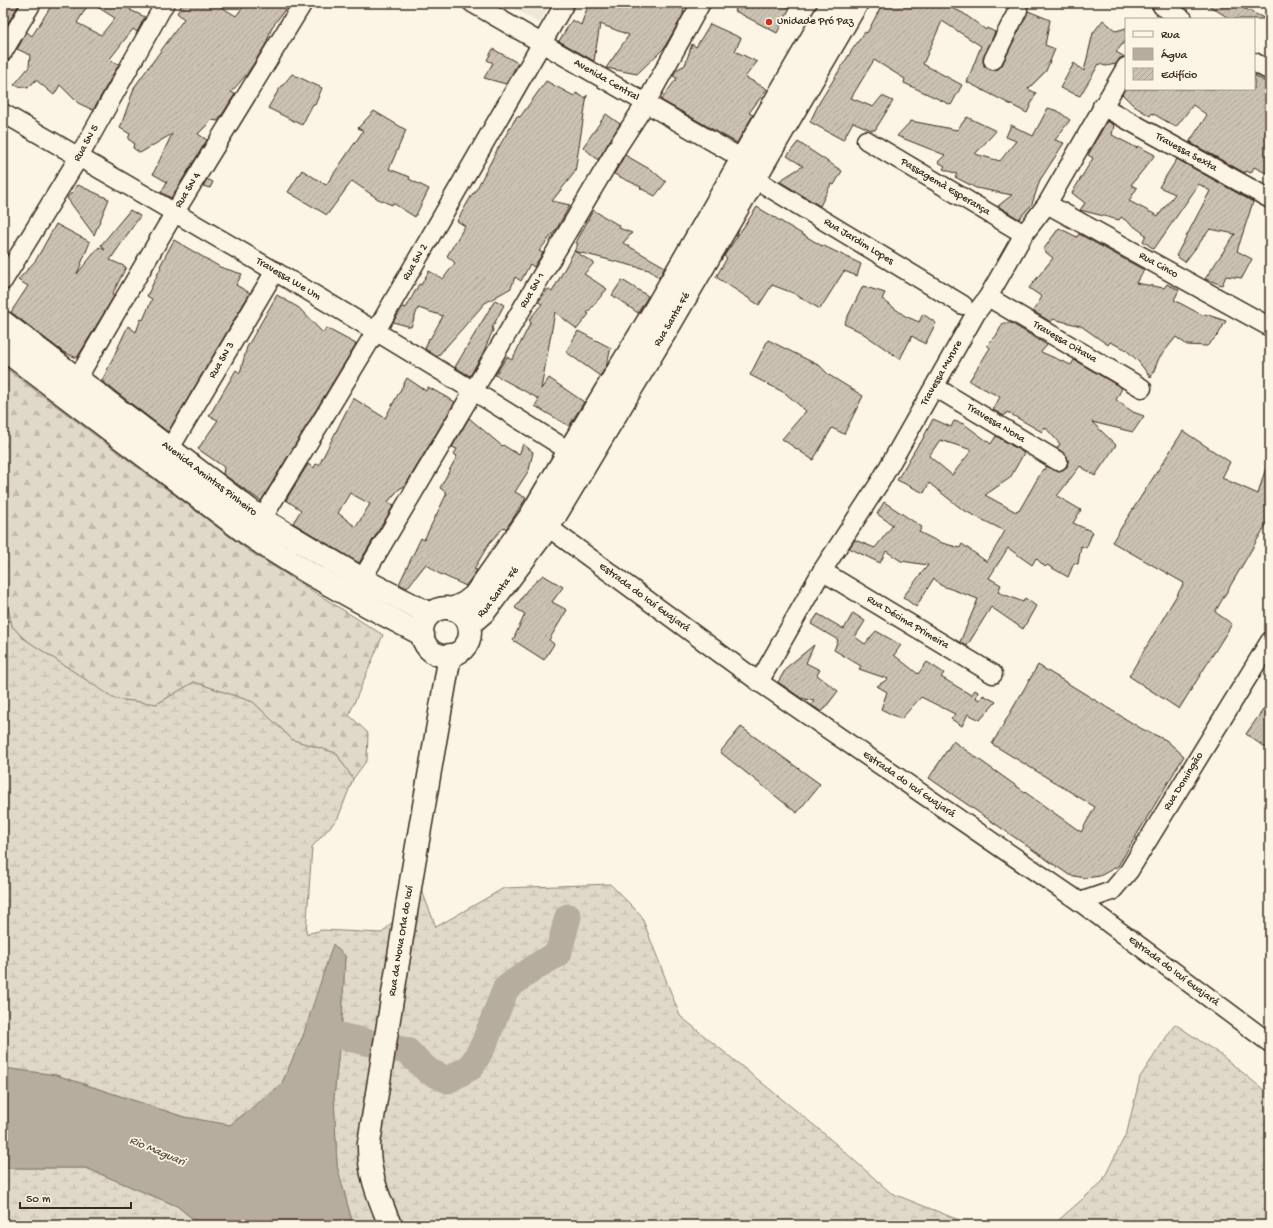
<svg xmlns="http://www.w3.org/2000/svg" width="1273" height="1228" font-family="'Gochi Hand',sans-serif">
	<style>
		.built { fill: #eee6d6 }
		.forest { fill: url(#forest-firs); stroke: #8e8173 }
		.wetland { fill: url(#wetland-marsh); stroke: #8e8173 }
		.water { fill: #b7ad9e; stroke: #85796b }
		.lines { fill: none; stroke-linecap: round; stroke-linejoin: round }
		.river { stroke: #b7ad9e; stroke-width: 27 }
		.building { fill: url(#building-hatch); stroke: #3b2a1e; fill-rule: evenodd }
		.minor-casing { stroke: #3b2a1e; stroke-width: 21 }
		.tertiary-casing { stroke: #3b2a1e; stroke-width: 25 }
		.minor { stroke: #fcf5e5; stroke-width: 18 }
		.tertiary { stroke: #fcf5e5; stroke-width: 22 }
		.poi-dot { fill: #c8321e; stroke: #fcf5e5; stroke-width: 1.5 }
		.labels { text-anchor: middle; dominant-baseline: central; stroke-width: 3.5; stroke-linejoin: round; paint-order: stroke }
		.poi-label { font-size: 11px; fill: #3b2a1e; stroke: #fcf5e5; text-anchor: start }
		.street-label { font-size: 11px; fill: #3b2a1e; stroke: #fcf5e5 }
		.water-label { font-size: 12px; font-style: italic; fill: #605144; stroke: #fcf5e5 }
	</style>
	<defs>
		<pattern id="forest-firs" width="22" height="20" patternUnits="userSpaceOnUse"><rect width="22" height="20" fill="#e0d8c8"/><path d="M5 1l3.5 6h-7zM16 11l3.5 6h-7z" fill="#c1baab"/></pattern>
		<pattern id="wetland-marsh" width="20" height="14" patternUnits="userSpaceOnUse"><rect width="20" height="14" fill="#e0d8c8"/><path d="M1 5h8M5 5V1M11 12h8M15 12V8" fill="none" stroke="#c1baab"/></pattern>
		<pattern id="building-hatch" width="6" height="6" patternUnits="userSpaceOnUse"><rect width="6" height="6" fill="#ccc2b3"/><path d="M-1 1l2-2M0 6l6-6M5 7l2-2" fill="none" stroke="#b0a79a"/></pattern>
	</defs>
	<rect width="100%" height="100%" fill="#fcf5e5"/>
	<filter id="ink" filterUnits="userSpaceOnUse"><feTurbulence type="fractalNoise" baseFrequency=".025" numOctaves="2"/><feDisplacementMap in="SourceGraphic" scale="8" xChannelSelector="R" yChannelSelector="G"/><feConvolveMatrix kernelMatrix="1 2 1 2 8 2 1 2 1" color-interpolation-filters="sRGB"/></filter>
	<g filter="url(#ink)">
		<!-- built -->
		<path class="built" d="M505,3h46l-12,20z"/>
		<!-- forest -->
		<path class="forest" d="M3,366l246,185 134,84 -34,80 19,18 -1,27 -14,19 -17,-26 -43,-13 -40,-38 -59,-20 -37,22 -42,-5 -92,-61 -11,-12 -9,-40z"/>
		<!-- wetland -->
		<g class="wetland">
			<path d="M3,586l9,40 11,12 92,61 42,5 37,-22 59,20 40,38 43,13 17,26 -15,39 -26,29 -6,87 16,-4 60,3 40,-42 14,36 68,-39 106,-4 31,31 39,101 141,115 70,62 78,31 9,1h-625l-16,-59 -3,-69 8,-77 3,-64 -42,80 -22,49 -51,40 -46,-8 -128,-42 -53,-7z"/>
			<path d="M1175,1024l46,31 49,40v130h-217l49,-43 25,-50 13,-55z"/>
			<path d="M3,1168h83l91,38 23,19h-197z"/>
		</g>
		<!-- water -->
		<path class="water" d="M333,944l12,12 -3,64 -8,77 3,69 16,59h-153l-23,-19 -91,-38h-83v-100l53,7 128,42 46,8 51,-40 22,-49z"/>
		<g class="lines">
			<!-- river -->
			<path class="river" d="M314,1056l6,-12 15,-9 72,16 21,20 20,9 23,-13 13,-23 22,-56 34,-24 18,-10 10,-37"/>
		</g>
		<!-- building -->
		<g class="building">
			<path d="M3,3h17l-17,28z"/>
			<path d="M53,3h36l-12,20 24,12 14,-17 -24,-15h45l-6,7 15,7 -8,15 -4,-3 -24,31 10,4 -26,46 -15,-7 -18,-18 -6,10 -18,-15 -8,8 -14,-3 15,-18 1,-12 -13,-6 10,-17 5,4z"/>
			<path d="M183,3h32l21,13 10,-13h44l-18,24 -6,17 -19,30 -16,18 4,2 -17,27 -6,-1 -14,14 9,6 -36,58 -10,-6 6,-10 -14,-8 19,-40 -32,19 -7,-5 1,-5 -6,-4 2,-5 -10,-6 15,-42 49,-67 -7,-6z"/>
			<path d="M589,3h95l-1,12 -19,33 -27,26 -31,-6 23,-33 -29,-11 -6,37 -35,-20 13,-21 9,5z"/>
			<path d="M739,3h41l10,5 -13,25 -42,-22z"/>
			<path d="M883,3h58l22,10 23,17 1,-2 8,4 -12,28 1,6 9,4 5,-1 4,-4 26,-54 22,9 -5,25 10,4 -9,22 -18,18 8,4 -9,20 -60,-31 14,-36 -39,-25 -19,43 39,21 -11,20 -47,-22 1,-4 -31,-19 -23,38 22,9 9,-11 11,5 -18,29h-4l-18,-8 -10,18 -33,-18 9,-19 33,-53 13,-18 2,1z"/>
			<path d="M1205,3h28l33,16h-36z"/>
			<path d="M1103,20l13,11 10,-3v12l-10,12 9,5 -5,1 -4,6 -10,2 -7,-2 -19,32 -20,-8 14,-25 10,8 9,-38z"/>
			<path d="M710,24l31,14 -6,13 22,11 -12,15 22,12 -18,24 4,2 -16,28 -76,-43 16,-22 -4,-2 3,-6 9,-5 7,-21 4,3z"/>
			<path d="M493,49l25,14 -12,21 -22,-6 9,-15 -6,-3z"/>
			<path d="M292,74l30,14 -7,17 -2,-1 -11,21 -34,-17 10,-17z"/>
			<path d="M1254,75l16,10v90l-16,-8 -3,6 -5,-2 -1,2 -56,-31 4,1 -3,-2 17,-26 -14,-10 -17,22 -24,-14 -2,3 -16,-10 -12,-12 3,-5h129z"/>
			<path d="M546,81l28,15 2,-3 9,5 2,-3 -12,77 -23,29 18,4 -14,25 -17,21 4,2 -9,14 -4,-3 -9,17 -6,-4 -4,11 -26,15 -48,54 -12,-8 4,-11 1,1 13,-23 -25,-8 -7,19 -18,-5 10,-15 3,1 13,-24 2,1 8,-14 14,8 12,-16 -8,-7 18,-30 -8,-5 16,-28 1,1 23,-44 20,-34 3,1z"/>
			<path d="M1048,108l10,3 12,9 -15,20 9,3 -24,37 -8,24 -13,15 -21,-13 14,-11 -36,-7 -21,-11 2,-3 -14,-5 2,-3 -7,-4 7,-7 -48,-19 14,-15 46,9 10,-13 29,14 -21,23 25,7 16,-20 -10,-4 5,-12 22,11z"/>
			<path d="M374,111l32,19 -17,39 21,8 -1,2 20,10 -14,28 -22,-14 -1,2 -14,-6 -26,-18 -25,34 -39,-23 14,-22 24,15 37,-54 -5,-3z"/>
			<path d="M606,114l14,10 -22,36 -15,-13z"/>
			<path d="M1107,121l7,4 -2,10 25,13 1,-2 17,9 -24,30 6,3 -8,13 29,15 17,-22 -16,-7 18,-28 76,43 -16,49 15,8 -10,19 -16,-2 -4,9 -17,-6 30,-45 -25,-5 -25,33 -9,-6 34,-65 -11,-7 -45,65 -11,-8 3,-6 -25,-18 -2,3 -39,-10 5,-7 -13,-10 21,-35 -5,-3z"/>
			<path d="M798,142l44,29 -8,14 -3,-1 -11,22 -41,-25 24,-15 -16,-10z"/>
			<path d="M625,155l28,16 13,11 -11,14 -15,-8 1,-1 -27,-13z"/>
			<path d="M207,179l6,3 -3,6 -7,-2z"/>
			<path d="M78,185l31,14 -15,36 -27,-37z"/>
			<path d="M757,207l65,39v-1l39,19 -4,12 -13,-5 -24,38 -27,-16 -21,-8 -13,20 -43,-28 11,-19 -3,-2z"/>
			<path d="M130,210l10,6 -30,44 16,7 -14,28 2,1 -37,62 -14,-6 -52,-40 17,-26 -10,-6 18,-20 20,-36 34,18 -13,32 22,-27 6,3 -4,-5z"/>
			<path d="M593,210l27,16 -1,2 13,5 -9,10 42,24 -6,11 -10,-8 -75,-19 20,12 -10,11 23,15 -20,24 2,1 -12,15 -22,-17 -14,77 8,-11 35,24 -15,24 -34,-20 4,-7 -44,-24 12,-18 5,3 19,-38 -2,-2 13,-16 -4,-2 10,-13 4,3 26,-48 -2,-1z"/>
			<path d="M1059,228l18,9 2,-3 65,36 -8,13 28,5 3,-4 12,6 -5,10 30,16 1,-2 21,7 -8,14 -11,11 -20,-1 -11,-8 -17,21 -8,20 -13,-17 -13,-12 -15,-7 -2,3 -27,-19 -28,-7 -2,3 -18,-11 9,-14 -13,-9 24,-30 -10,-8z"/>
			<path d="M174,240l46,27 22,7 -6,11 14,8 -82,139 -66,-51 26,-55 8,6 5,-13 2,1 9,-21 -5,-3 14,-29 -1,-1z"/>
			<path d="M622,280l26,16 -10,17 -26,-18z"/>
			<path d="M863,286l22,7 -3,6 23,17 14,6 4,-8 13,9 -11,21 -13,-8 -12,23 -39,-27 -17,-8z"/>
			<path d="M277,295l22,13 24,25 3,-5 30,16 -95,157 -38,-27 1,-7 -26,-18 20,-29 -9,-4 27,-46 4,3 7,-26z"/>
			<path d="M495,300l9,5 -12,23 1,2 -10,23 -13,23 -15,-9z"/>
			<path d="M1003,323h8l36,22 -6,7 30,13 3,-5 48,28 -6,12 17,12 11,4 -11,16 -41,-10 24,23 -21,31 -15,-10 -23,30 24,14 -8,13 20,9 -7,16 -5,-2 -3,18 -4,-1 -6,14 -21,-12 -2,2 -9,-9 -4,7 -24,-17 -19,30 12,7 -3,7 25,10 2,-4 11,8 -13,23 -32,-22 -24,39 -7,-4 18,-43 -38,-14 -6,-7 -18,29 -13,-10 25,-32 -27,-4 -15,-10 -6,12 -31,-15 6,-8 20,8 18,-23 -16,-11 7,-12 38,25 -3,5 20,10 21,6 2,-4 25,18 18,-31 -42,-21 -34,-27 -5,10 -27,-13 22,-37 1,1 13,-25 18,8 3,-6 10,3 27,20 5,-8 28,17 -14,25 -25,17 31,17 1,-2 2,1 24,-42 1,1 2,-4 12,5 9,-4 1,-5 -1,-6 -10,-8 3,-4 -15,-17 -3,5 -35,-20 -3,4 -11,-6 7,-13 -31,-16 21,-33 -3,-3 9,-9zM940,440l32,10 -20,25 -23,-19z"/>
			<path d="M578,331l33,17 -5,19 -6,9 -34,-24z"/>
			<path d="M768,340l52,26 9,9 34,21 -19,38 -12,-6 -19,32 -31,-21 24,-28 -21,-18 -35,-18z"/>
			<path d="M407,378l19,13 2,-4 27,15 -50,84 -6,3 -11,13 6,3 -35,58 -66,-40 8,-13 -15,-10 22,-36 6,4 2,-4 3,1 34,-67 32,20zM350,493l20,11 -14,23 -18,-14z"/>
			<path d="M469,418l33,28 1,-1 16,10 4,-11 10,8 -4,18 -14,22 11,6 -20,31 -2,-2 -14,15 -16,27 3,1 -11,16 -28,-13 -12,-9 -19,24 -8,-4 22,-46 3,2 23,-47 -7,-5 17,-32 -3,-2 3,-5 -5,-2z"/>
			<path d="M1183,431l47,31 -8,16 36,16 9,-30 3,1v53l-55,94 17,12 -53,85 -50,-33 55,-93 -72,-41z"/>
			<path d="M543,575l20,12 -11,15 15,8 -18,30 5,4 -10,16 -31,-20 12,-26 -10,-6 12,-18z"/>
			<path d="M853,613l12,8 -10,16 10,7 11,-13 25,14 -7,10 24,19 9,-12 17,11 -3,4 30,18 4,-5 3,2 -2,6 4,2 3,-5 13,7 -16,18 -12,-6 -6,12 -11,-7 4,-5 -34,-17 -20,22 -20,-10 6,-17 -10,-6 11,-7 -29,-10 2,-3 -27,-16 4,-10 -27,-16 7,-10 26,15z"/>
			<path d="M814,645l-8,18 14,7 -3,5 21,16 -16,21 -11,-7 3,-4 -13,-3 -23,-16 9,-15z"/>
			<path d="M1038,665l104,64 24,11 18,16 -66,110 -18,10 -15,2 -16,-3 -140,-97 24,-37 128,91 14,-25 -103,-63z"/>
			<path d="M1270,700v51l-24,-17z"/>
			<path d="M741,727l79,57 -23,29 -77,-61z"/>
		</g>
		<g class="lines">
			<!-- minor casing -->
			<g class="minor-casing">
				<g id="minor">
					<path id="s1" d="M472,3l269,155"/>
					<path d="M1162,6l21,13"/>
					<path d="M3,52l29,-49"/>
					<path d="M993,60l25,-50"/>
					<path d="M1254,62l16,9"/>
					<path id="s2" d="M1102,106l168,93"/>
					<path id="s3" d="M3,113c190,110 381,220 566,338"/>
					<path id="s4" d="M866,140l158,94"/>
					<path id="s5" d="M755,179l208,126"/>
					<path id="s6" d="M1047,204l223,123"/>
					<path id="s7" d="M3,281l76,-124 86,-154"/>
					<path id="s8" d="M988,297l154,91"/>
					<path id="s9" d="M77,379l98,-167 128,-209"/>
					<path id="s10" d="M935,387l123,74"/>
					<path id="s11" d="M169,450l106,-179"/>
					<path id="s12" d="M262,519l114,-188 189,-328"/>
					<path id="s13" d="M537,519l222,163 321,220 190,141"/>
					<path id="s14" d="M822,571l171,103"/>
					<path id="s15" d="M362,579l258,-436 26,-40 55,-100"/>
					<path id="s16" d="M759,682l63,-111 58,-89 96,-169 12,-16 36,-63 23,-30 79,-137"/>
					<path id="s17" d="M1080,902l32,-11 17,-20 141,-230"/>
				</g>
			</g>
			<!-- tertiary casing -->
			<g class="tertiary-casing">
				<g id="tertiary">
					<path id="s18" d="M3,322l259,197 100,60 68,35"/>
					<path d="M3,349l239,181c57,40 119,73 181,105"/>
					<circle cx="446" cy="632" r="24"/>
					<path d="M452,609l13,-6 9,-7 57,-81 38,-64 84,-138 179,-310"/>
					<path id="s19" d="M469,625l16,-14 64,-85 121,-202 187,-321"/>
					<path id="s20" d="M390,1225c-11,-27 -22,-52 -21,-82l44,-274 37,-214"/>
				</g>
			</g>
			<!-- minor -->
			<use href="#minor" class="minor"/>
			<!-- tertiary -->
			<use href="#tertiary" class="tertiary"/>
		</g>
	</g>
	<!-- markers -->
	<circle class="poi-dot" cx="769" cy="22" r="4"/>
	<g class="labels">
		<!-- poi labels -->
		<g class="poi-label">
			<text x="777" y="22">Unidade Pró Paz</text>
		</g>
		<!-- street labels -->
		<g class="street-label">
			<text stroke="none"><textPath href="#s1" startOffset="155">Avenida Central</textPath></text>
			<text stroke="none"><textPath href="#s7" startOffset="161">Rua SN 5</textPath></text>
			<text stroke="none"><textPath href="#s2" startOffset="96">Travessa Sexta</textPath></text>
			<text stroke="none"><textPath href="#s4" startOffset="92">Passagemà Esperança</textPath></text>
			<text stroke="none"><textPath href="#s9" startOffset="219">Rua SN 4</textPath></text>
			<text stroke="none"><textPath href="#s5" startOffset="121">Rua Jardim Lopes</textPath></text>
			<text stroke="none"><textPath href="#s12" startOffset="299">Rua SN 2</textPath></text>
			<text stroke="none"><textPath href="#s6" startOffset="127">Rua Cinco</textPath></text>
			<text stroke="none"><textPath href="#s3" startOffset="330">Travessa We Um</textPath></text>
			<text stroke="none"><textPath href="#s15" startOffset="335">Rua SN 1</textPath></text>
			<text stroke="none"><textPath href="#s19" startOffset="368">Rua Santa Fé</textPath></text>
			<text stroke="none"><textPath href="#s8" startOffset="89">Travessa Oitava</textPath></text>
			<text stroke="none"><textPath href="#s11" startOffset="104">Rua SN 3</textPath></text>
			<text stroke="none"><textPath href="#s16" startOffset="359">Travessa Murure</textPath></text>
			<text stroke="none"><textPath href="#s10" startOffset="71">Travessa Nona</textPath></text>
			<text stroke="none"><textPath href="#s18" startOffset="259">Avenida Amintas Pinheiro</textPath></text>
			<text stroke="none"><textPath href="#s19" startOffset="44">Rua Santa Fé</textPath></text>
			<text stroke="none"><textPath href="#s13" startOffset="133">Estrada do Icuí Guajará</textPath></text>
			<text stroke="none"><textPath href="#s14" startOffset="100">Rua Décima Primeira</textPath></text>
			<text stroke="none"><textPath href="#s17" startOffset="165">Rua Domingão</textPath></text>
			<text stroke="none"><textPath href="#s13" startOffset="457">Estrada do Icuí Guajará</textPath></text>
			<text stroke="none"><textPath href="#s20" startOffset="290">Rua da Nova Orla do Icuí</textPath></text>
			<text stroke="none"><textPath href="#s13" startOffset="781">Estrada do Icuí Guajará</textPath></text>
		</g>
		<!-- water labels -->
		<g class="water-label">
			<text transform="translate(157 1152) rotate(23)">Rio Maguari</text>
		</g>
	</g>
	<!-- margin -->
	<rect width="1273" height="1228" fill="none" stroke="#fcf5e5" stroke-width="16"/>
	<rect x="8" y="8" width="1257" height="1212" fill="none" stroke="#3b2a1e" stroke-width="1.5" filter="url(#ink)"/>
	<!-- legend -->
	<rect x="1125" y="18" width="130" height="72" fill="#fcf5e5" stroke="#afa495"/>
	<rect x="1133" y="31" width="20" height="6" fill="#fcf5e5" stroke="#afa495"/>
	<text x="1161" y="38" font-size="12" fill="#3b2a1e">Rua</text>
	<rect x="1133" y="48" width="20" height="12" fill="#b7ad9e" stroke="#afa495"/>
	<text x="1161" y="58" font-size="12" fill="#3b2a1e">Água</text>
	<rect x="1133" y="68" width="20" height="12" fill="url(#building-hatch)" stroke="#afa495"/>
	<text x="1161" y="78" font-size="12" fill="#3b2a1e">Edifício</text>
	<!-- scale -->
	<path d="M20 1202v6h111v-6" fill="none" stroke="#3b2a1e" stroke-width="2"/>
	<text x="26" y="1202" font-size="12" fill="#3b2a1e" stroke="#fcf5e5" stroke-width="3" paint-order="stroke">50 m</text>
</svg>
